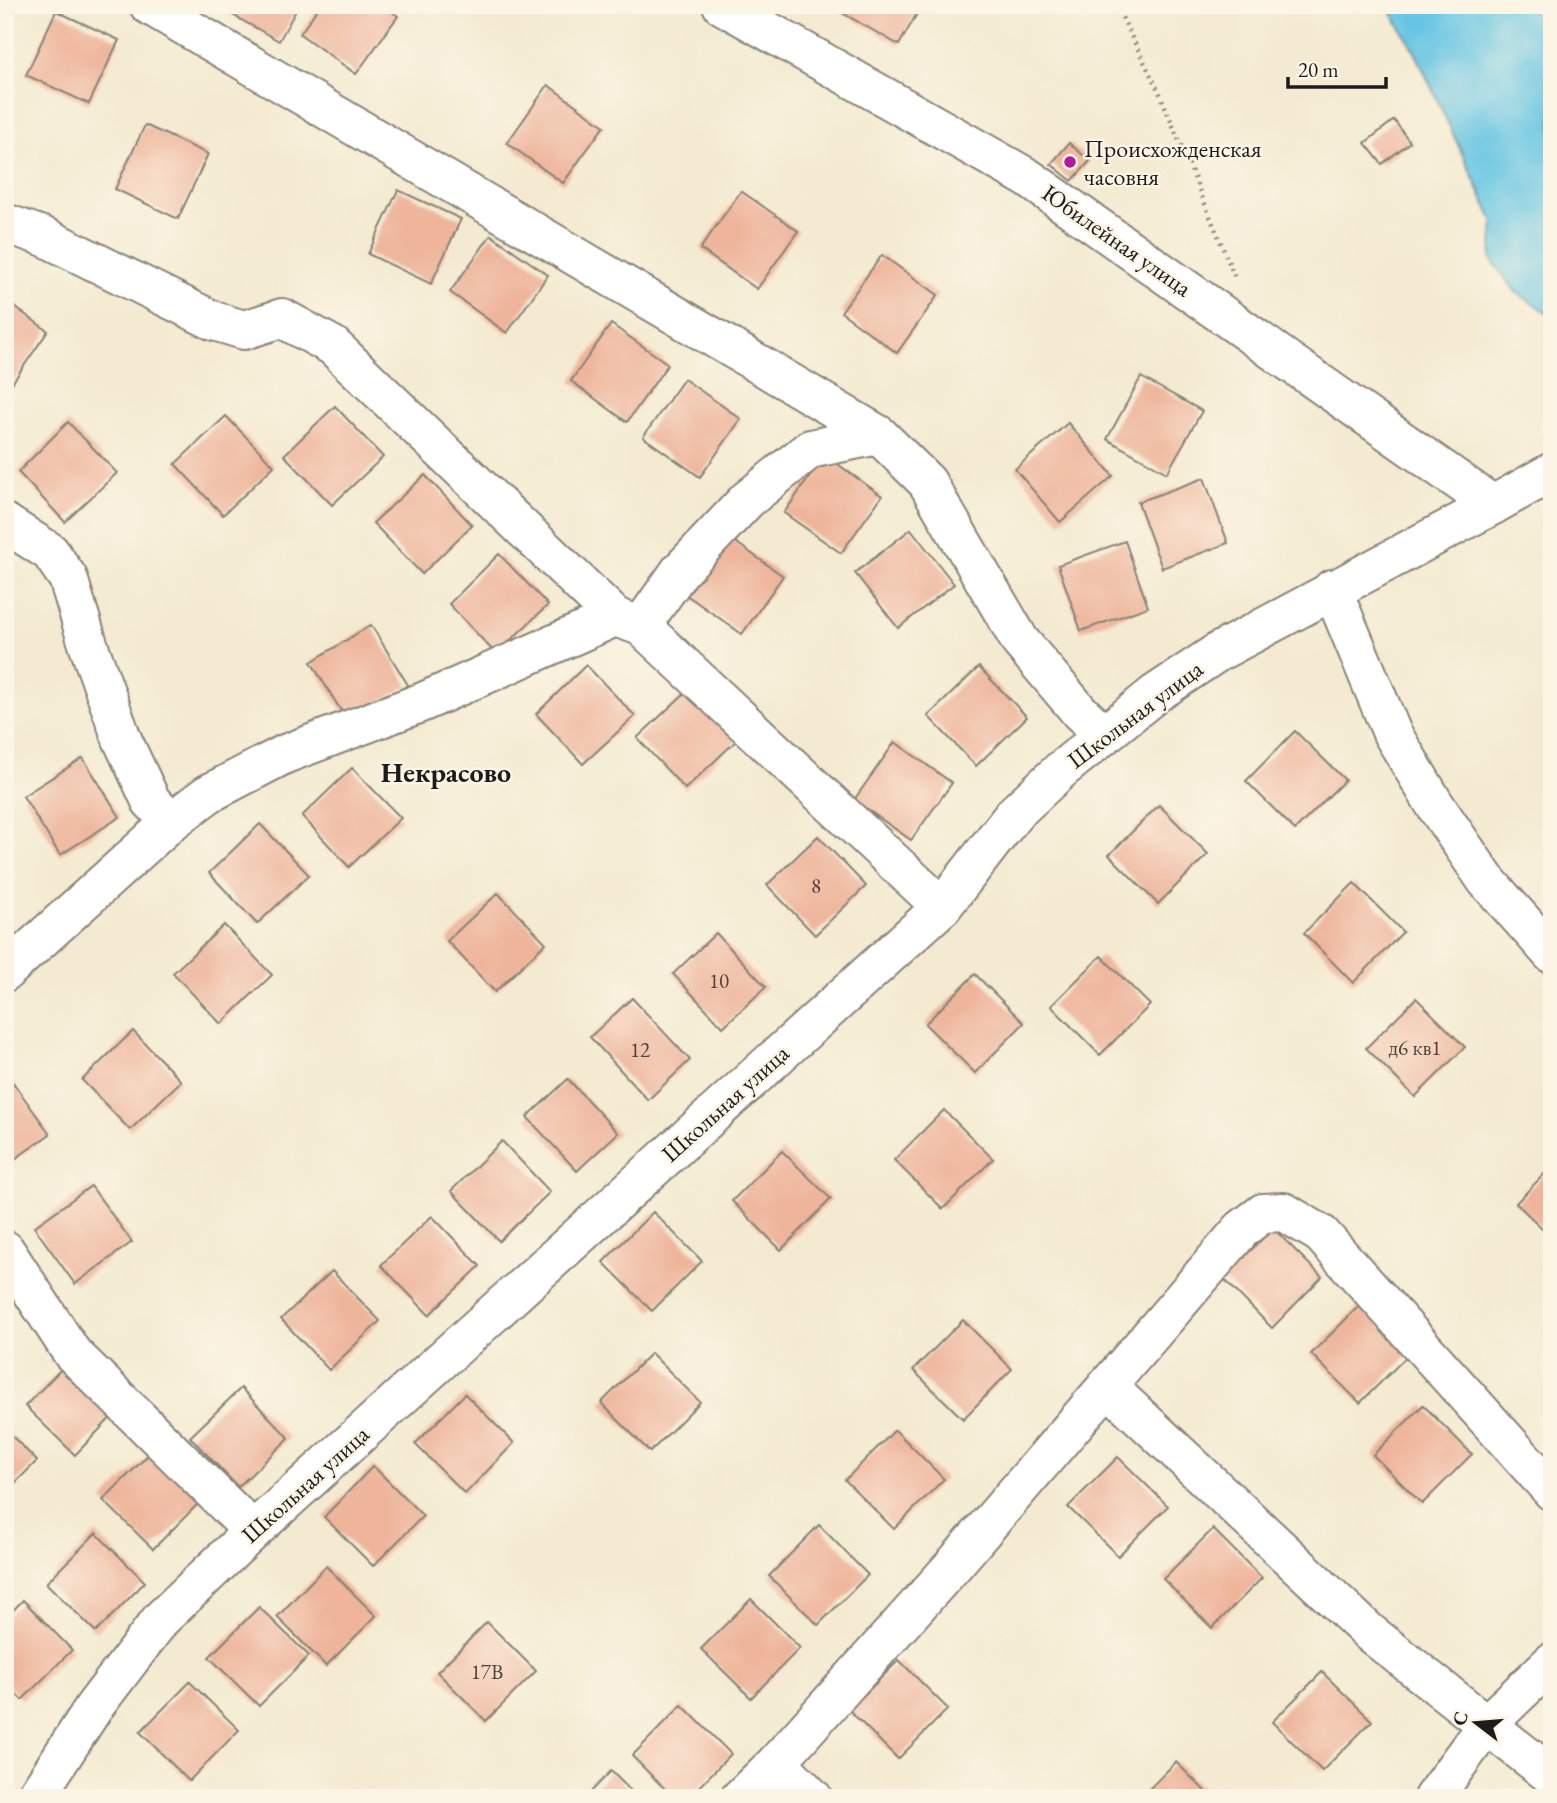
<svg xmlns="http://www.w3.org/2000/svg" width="1557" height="1803" font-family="'EB Garamond',serif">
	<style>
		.water { fill: #65c5e3; stroke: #407080; stroke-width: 2 }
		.building { fill: #eeb59b }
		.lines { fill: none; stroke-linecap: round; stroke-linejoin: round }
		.minor-casing { stroke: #888376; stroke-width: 42 }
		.major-casing { stroke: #888376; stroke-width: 42 }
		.path { stroke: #888376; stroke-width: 4.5; stroke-dasharray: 2 5; stroke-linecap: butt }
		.minor { stroke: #fff; stroke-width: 38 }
		.major { stroke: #fff; stroke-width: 38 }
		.poi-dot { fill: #b5179e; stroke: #fcf5e5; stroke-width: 2.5 }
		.labels { text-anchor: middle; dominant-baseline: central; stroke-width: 5; stroke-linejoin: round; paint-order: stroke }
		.number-label { font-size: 21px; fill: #50423c }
		.poi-label { font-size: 24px; fill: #1c1c1c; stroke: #fcf5e5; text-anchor: start }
		.street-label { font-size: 24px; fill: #1c1c1c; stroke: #fcf5e5 }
		.quarter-label { font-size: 28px; font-weight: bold; fill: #1c1c1c; stroke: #fcf5e5 }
	</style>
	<rect width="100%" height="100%" fill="#fcf5e5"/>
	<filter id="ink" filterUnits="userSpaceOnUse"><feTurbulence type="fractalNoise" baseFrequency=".0143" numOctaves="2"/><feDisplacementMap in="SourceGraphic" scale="14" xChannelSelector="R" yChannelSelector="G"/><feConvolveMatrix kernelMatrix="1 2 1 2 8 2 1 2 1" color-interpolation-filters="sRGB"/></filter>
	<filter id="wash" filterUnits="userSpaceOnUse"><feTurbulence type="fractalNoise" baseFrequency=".00686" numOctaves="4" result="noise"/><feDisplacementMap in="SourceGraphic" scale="28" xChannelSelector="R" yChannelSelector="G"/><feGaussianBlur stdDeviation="1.57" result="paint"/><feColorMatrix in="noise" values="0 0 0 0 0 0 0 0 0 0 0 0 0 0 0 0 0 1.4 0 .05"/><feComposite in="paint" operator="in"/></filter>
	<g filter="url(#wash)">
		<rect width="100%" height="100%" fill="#f4ead1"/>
		<!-- water -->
		<path class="water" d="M1387,5h165v311l-36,-24 -25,-33 3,-37 -79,-170z"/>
		<g id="blocks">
			<!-- building -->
			<g class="building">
				<path d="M5,5h10l-10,22z"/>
				<path d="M215,5h84l-20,36z"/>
				<path d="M320,5h62l16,11 -42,58 -56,-40z"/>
				<path d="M842,5h80l-23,40 -60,-34z"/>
				<path d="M56,11l63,29 -30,64 -63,-29z"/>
				<path d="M548,85l56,41 -41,57 -56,-40z"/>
				<path d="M1394,120l16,22 -28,22 -17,-21z"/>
				<path d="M145,125l63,29 -30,65 -63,-30z"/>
				<path d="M1069,143l21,18 -18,20 -21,-17z"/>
				<path d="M398,190l63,29 -30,65 -63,-30z"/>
				<path d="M741,191l57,40 -41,58 -57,-40z"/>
				<path d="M491,235l57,40 -41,58 -57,-41z"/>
				<path d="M882,255l56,40 -41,58 -56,-41z"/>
				<path d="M5,300l43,31 -40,58 -3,-2z"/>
				<path d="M611,324l57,40 -41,58 -56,-41z"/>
				<path d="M1141,377l61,34 -35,62 -60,-34z"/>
				<path d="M684,379l57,40 -41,58 -57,-40z"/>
				<path d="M335,406l48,51 -51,48 -48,-50z"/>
				<path d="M226,416l48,50 -51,49 -48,-51z"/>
				<path d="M68,422l49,51 -52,49 -47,-50z"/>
				<path d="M1068,423l45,53 -53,46 -45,-53z"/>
				<path d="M825,455l57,41 -41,57 -57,-40z"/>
				<path d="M425,475l47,50 -50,49 -49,-51z"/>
				<path d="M1204,478l24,65 -66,25 -24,-66z"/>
				<path d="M911,529l43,55 -56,44 -43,-55z"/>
				<path d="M727,536l56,40 -41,58 -57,-40z"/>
				<path d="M1125,541l23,66 -67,24 -23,-66z"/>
				<path d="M499,554l49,51 -52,49 -47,-50z"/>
				<path d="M371,625l37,60 -60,37 -37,-60z"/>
				<path d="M586,665l49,51 -52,48 -47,-50z"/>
				<path d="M979,667l48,50 -51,49 -48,-50z"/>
				<path d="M688,690l49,50 -52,49 -48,-51z"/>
				<path d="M1295,731l50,49 -50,50 -49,-49z"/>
				<path d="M895,742l57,41 -41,57 -57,-40z"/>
				<path d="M83,758l37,59 -60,38 -37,-59z"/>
				<path d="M352,768l49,50 -52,49 -47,-51z"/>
				<path d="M1159,805l49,49 -50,50 -49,-49z"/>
				<path d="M260,824l49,51 -52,49 -48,-51z"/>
				<path d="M818,836l48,50 -51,49 -48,-50z"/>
				<path d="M1354,883l49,49 -50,51 -49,-50z"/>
				<path d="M498,893l48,50 -51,49 -48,-51z"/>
				<path d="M224,925l48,50 -51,49 -48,-51z"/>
				<path d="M716,933l50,54 -43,40 -50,-53z"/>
				<path d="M1101,956l49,49 -50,50 -49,-49z"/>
				<path d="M975,974l49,49 -49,50 -50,-49z"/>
				<path d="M632,998l58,62 -42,40 -58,-63z"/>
				<path d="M1416,998l49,49 -50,50 -49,-49z"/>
				<path d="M133,1031l48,50 -51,49 -48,-50z"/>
				<path d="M9,1077l41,57 -45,32v-86z"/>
				<path d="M568,1079l50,54 -41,38 -50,-54z"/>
				<path d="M944,1110l49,49 -50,50 -49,-49z"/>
				<path d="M502,1141l48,51 -51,49 -48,-50z"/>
				<path d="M782,1151l49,48 -50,51 -49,-49z"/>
				<path d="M1552,1166v72l-36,-35z"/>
				<path d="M91,1186l41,56 -57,42 -41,-57z"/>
				<path d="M653,1212l49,49 -50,50 -49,-49z"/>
				<path d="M432,1216l48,50 -51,49 -48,-50z"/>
				<path d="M1273,1228l49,49 -50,51 -49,-50z"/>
				<path d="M332,1271l48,50 -51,49 -48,-51z"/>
				<path d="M1361,1304l49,49 -50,50 -49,-49z"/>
				<path d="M963,1320l49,49 -49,50 -50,-49z"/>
				<path d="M651,1353l49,49 -50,50 -49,-49z"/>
				<path d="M75,1355l49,49 -49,51 -50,-49z"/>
				<path d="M241,1388l48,50 -51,49 -48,-50z"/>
				<path d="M465,1394l49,49 -49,51 -50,-50z"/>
				<path d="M1423,1405l49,49 -50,50 -49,-49z"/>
				<path d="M5,1429l32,32 -32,32z"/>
				<path d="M895,1430l49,49 -50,50 -49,-49z"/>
				<path d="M153,1450l50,49 -50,50 -50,-49z"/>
				<path d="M1118,1457l50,49 -50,50 -50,-49z"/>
				<path d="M373,1466l50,50 -50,50 -49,-49z"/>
				<path d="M819,1525l49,50 -50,50 -49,-49z"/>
				<path d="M1213,1529l49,49 -50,50 -49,-49z"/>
				<path d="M96,1533l49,49 -49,50 -50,-49z"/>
				<path d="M326,1566l50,50 -50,50 -49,-49z"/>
				<path d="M751,1599l49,49 -49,50 -50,-49z"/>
				<path d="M23,1600l49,50 -50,50 -17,-17v-64z"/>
				<path d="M259,1607l50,49 -50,50 -50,-49z"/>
				<path d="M487,1622l49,49 -50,50 -49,-49z"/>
				<path d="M899,1660l49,49 -50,50 -49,-49z"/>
				<path d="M1322,1672l50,49 -50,50 -50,-49z"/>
				<path d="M190,1682l49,48 -50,51 -49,-49z"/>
				<path d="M682,1705l49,49 -43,44h-14l-42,-42z"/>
				<path d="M1176,1762l36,36h-72z"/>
				<path d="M611,1771l27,27h-53z"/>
			</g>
		</g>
	</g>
	<g filter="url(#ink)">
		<use href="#blocks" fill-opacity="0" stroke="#888376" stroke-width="2"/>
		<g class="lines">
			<!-- minor casing -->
			<g class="minor-casing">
				<g id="minor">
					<path d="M149,5l730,430"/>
					<path d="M5,223l40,14 169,84 30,9 38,-12 51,28 282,271"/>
					<path d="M5,523l45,29 18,26 20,66 34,95 29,62 20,21"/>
					<path d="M1332,589l60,144 43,72 51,75 66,74"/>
					<path d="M641,626l39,-55 67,-71 63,-51 69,-14 48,47 93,159 60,71 24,23"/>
					<path d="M5,972l166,-150 37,-28 77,-40 138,-52 192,-85 26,9 301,281"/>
					<path d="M5,1250l67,103 181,178"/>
					<path d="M1107,1386l263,247 182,143"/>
					<path d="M777,1762l36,36"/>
					<path d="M35,1798l59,-91 67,-88 92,-88 689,-624 73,-94 46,-43 94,-76 63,-42 275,-147 -465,-327 -306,-173"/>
					<path d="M740,1798l37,-36 174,-194 291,-339 21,-16 21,-1 37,22 231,257"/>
					<path d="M1433,1798l54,-74 65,-62"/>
				</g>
			</g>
			<!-- major casing -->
			<g class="major-casing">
				<path id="major" d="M1493,505l59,-33"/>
			</g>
			<!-- path -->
			<path class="path" d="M1116,5l44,89 76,186"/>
			<!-- minor -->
			<use href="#minor" class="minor"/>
			<!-- major -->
			<use href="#major" class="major"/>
		</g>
	</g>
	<!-- markers -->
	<circle class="poi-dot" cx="1070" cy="162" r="7"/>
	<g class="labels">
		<!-- number labels -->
		<g class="number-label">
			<text x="816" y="885">8</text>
			<text x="719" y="980">10</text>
			<text x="1415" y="1047">д6 кв1</text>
			<text x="640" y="1049">12</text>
			<text x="487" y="1671">17В</text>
		</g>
		<!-- poi labels -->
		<g class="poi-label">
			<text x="1084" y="148">Происхожденская<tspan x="1084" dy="28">часовня</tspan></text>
		</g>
		<!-- street labels -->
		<g class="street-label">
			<text transform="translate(1117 240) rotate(35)">Юбилейная улица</text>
			<text transform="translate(1135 714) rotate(-37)">Школьная улица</text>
			<text transform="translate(725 1103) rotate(-42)">Школьная улица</text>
			<text transform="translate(305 1484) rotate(-42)">Школьная улица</text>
		</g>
		<!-- quarter labels -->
		<g class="quarter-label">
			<text x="446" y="772">Некрасово</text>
		</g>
	</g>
	<!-- margin -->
	<rect width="1557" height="1803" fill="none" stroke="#fcf5e5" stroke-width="28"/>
	<!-- north arrow -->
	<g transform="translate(1476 1723) rotate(286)" stroke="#fcf5e5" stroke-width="5" paint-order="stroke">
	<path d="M0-5L12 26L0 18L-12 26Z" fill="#1c1c1c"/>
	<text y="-10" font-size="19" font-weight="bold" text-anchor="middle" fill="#1c1c1c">С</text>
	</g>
	<!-- scale -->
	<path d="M1288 77v10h98v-10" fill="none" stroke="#1c1c1c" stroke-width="3.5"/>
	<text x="1298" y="77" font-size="21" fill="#1c1c1c" stroke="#fcf5e5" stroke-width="5" paint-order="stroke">20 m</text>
</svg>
